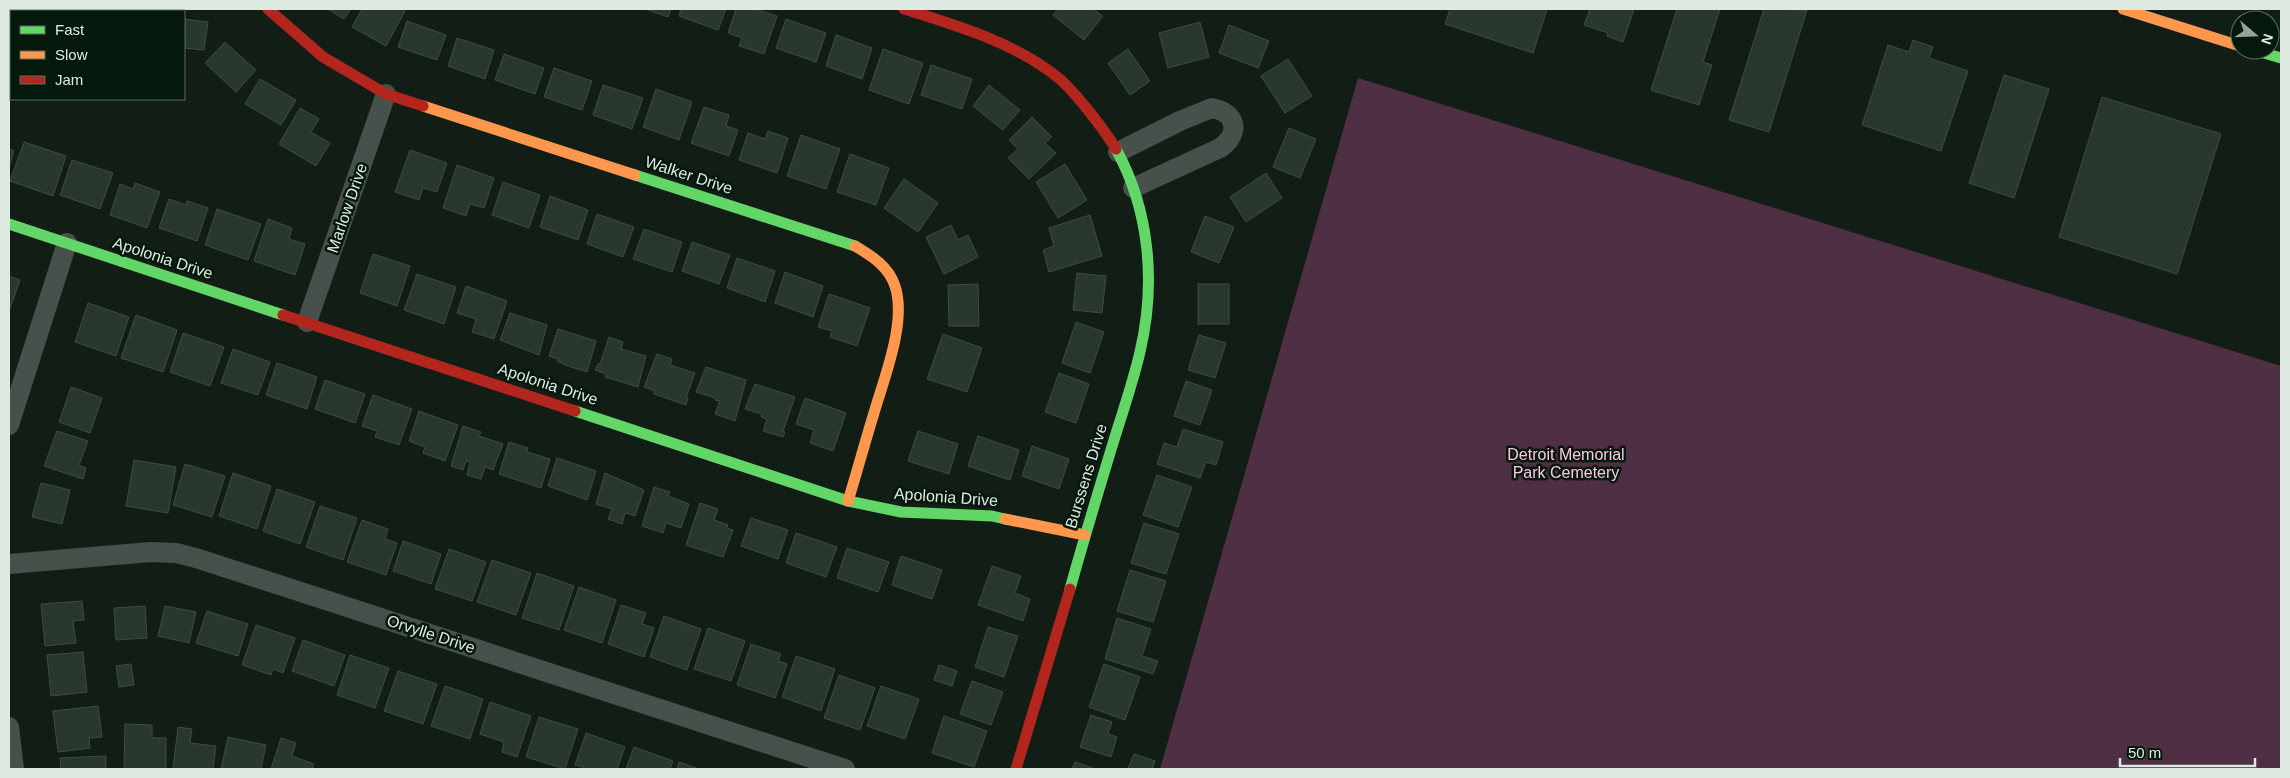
<svg xmlns="http://www.w3.org/2000/svg" width="2290" height="778" font-family="Helvetica,sans-serif">
	<style>
		.green { fill: #4f2f44 }
		.building { fill: #29382f; stroke: #414a44 }
		.lines { fill: none; stroke-linecap: round; stroke-linejoin: round }
		.street { stroke: #47504a; stroke-width: 20 }
		.fast { stroke: #63d668; stroke-width: 11 }
		.slow { stroke: #ff974d; stroke-width: 11 }
		.jam { stroke: #b3261e; stroke-width: 11 }
		.labels { text-anchor: middle; dominant-baseline: central; stroke-width: 5; stroke-linejoin: round; paint-order: stroke }
		.street-label { font-size: 16px; fill: #deeae1; stroke: #05180c }
		.park-label { font-size: 16px; fill: #fec5e8; stroke: #05180c }
	</style>
	<rect width="100%" height="100%" fill="#121d16"/>
	<!-- green -->
	<path class="green" d="M1358,78l923,288v403h-1121z"/>
	<!-- building -->
	<g class="building">
		<path d="M328,9h23l-7,10z"/>
		<path d="M362,9h40l3,2 -19,35 -34,-19z"/>
		<path d="M645,9h26l-3,8z"/>
		<path d="M681,9h45l-8,21 -39,-14z"/>
		<path d="M736,9h19l22,7 -13,38 -25,-8 3,-8 -14,-5z"/>
		<path d="M1058,9h35l10,7 -19,24 -31,-25z"/>
		<path d="M1450,9h97l-14,44 -88,-29z"/>
		<path d="M1590,9h44l-11,33 -16,-6 1,-3 -24,-8z"/>
		<path d="M1677,9h43l-17,53 9,3 -13,40 -48,-15z"/>
		<path d="M1764,9l43,1 -38,122 -40,-12z"/>
		<path d="M184,19l24,3 -4,28 -20,-2z"/>
		<path d="M786,19l40,14 -10,29 -40,-14z"/>
		<path d="M407,21l39,14 -9,25 -39,-13z"/>
		<path d="M1200,22l9,35 -41,11 -9,-35z"/>
		<path d="M1229,25l40,16 -11,27 -39,-15z"/>
		<path d="M10,32h1v31l-2,-1z"/>
		<path d="M836,35l36,13 -10,31 -36,-13z"/>
		<path d="M457,38l37,12 -9,29 -37,-13z"/>
		<path d="M1913,40l20,7 -4,11 39,13 -27,80 -79,-26 26,-80 21,7z"/>
		<path d="M225,42l31,28 -20,22 -31,-29z"/>
		<path d="M883,49l40,14 -14,41 -40,-14z"/>
		<path d="M1128,49l22,32 -20,14 -22,-32z"/>
		<path d="M504,54l40,14 -9,26 -40,-14z"/>
		<path d="M1288,59l24,37 -27,17 -24,-37z"/>
		<path d="M931,65l41,14 -10,30 -41,-14z"/>
		<path d="M554,68l38,13 -10,29 -38,-13z"/>
		<path d="M2004,75l45,14 -35,109 -45,-15z"/>
		<path d="M260,79l36,21 -15,25 -36,-21z"/>
		<path d="M603,85l40,13 -11,31 -39,-14z"/>
		<path d="M989,85l31,25 -17,20 -30,-24z"/>
		<path d="M656,89l36,13 -13,38 -36,-13z"/>
		<path d="M2102,97l119,37 -44,140 -118,-37z"/>
		<path d="M704,107l25,8 -3,11 12,4 -9,26 -38,-13z"/>
		<path d="M300,108l19,11 -8,13 19,11 -14,23 -37,-22z"/>
		<path d="M1032,117l20,20 -7,6 11,10 -27,26 -21,-21 10,-9 -9,-9z"/>
		<path d="M1289,128l27,11 -16,39 -27,-11z"/>
		<path d="M768,131l20,7 -11,35 -38,-13 9,-27 17,6z"/>
		<path d="M801,135l39,14 -14,40 -39,-13z"/>
		<path d="M24,142l42,14 -13,40 -43,-15z"/>
		<path d="M9,149l5,2 -5,16z"/>
		<path d="M410,150l37,13 -10,29 -14,-4 -4,12 -24,-8z"/>
		<path d="M850,154l39,14 -13,37 -39,-13z"/>
		<path d="M72,160l41,13 -13,36 -40,-14z"/>
		<path d="M1065,164l22,36 -29,18 -22,-36z"/>
		<path d="M457,165l37,13 -10,30 -14,-4 -4,12 -23,-8z"/>
		<path d="M1266,173l16,25 -36,24 -16,-25z"/>
		<path d="M904,179l34,24 -20,29 -34,-24z"/>
		<path d="M503,182l37,13 -11,33 -37,-13z"/>
		<path d="M135,183l25,9 -13,36 -37,-13 10,-31 13,5z"/>
		<path d="M550,196l38,14 -10,30 -38,-13z"/>
		<path d="M169,199l17,6 1,-4 21,7 -11,33 -38,-13z"/>
		<path d="M217,209l44,15 -13,36 -43,-15z"/>
		<path d="M597,214l37,13 -11,30 -36,-13z"/>
		<path d="M1090,215l12,41 -53,16 -6,-22 11,-4 -5,-18z"/>
		<path d="M1205,216l29,11 -15,36 -28,-11z"/>
		<path d="M268,219l24,9 -3,11 16,5 -10,31 -41,-14z"/>
		<path d="M951,225l7,15 10,-5 10,22 -34,17 -18,-37z"/>
		<path d="M644,229l38,13 -10,30 -39,-13z"/>
		<path d="M692,242l38,13 -11,29 -37,-13z"/>
		<path d="M373,254l37,12 -13,40 -37,-13z"/>
		<path d="M737,258l38,13 -10,31 -38,-14z"/>
		<path d="M785,272l38,14 -10,31 -38,-14z"/>
		<path d="M1077,273l29,3 -4,37 -29,-3z"/>
		<path d="M417,274l39,13 -12,37 -40,-14z"/>
		<path d="M9,276l11,4 -11,31z"/>
		<path d="M978,284l1,42h-30l-1,-41z"/>
		<rect x="1198" y="284" width="31" height="40"/>
		<path d="M466,286l41,15 -13,38 -22,-7 4,-13 -19,-6z"/>
		<path d="M829,294l41,14 -13,38 -27,-9 2,-6 -14,-4z"/>
		<path d="M88,303l41,14 -13,39 -41,-14z"/>
		<path d="M510,313l37,12 -8,30 -39,-15z"/>
		<path d="M136,315l41,15 -14,42 -42,-14z"/>
		<path d="M1076,322l28,10 -14,41 -28,-10z"/>
		<path d="M558,329l38,12 -9,31 -19,-6 -11,-5 1,-2 -9,-3z"/>
		<path d="M183,333l41,14 -14,39 -40,-14z"/>
		<path d="M943,334l39,14 -15,44 -40,-13z"/>
		<path d="M1199,335l27,8 -11,35 -27,-8z"/>
		<path d="M609,337l14,5 -2,7 25,7 -8,31 -33,-10 1,-3 -11,-4 3,-6h2z"/>
		<path d="M233,349l37,13 -12,33 -37,-12z"/>
		<path d="M657,354l15,5 -2,6 25,8 -9,25h2l-2,7 -32,-11 1,-3 -11,-4z"/>
		<path d="M277,363l40,14 -10,32 -41,-14z"/>
		<path d="M706,367l40,13 -11,41 -20,-7 5,-13 -5,-1v-2l-19,-6z"/>
		<path d="M1059,373l30,11 -13,39 -31,-11z"/>
		<path d="M325,380l40,14 -10,29 -40,-14z"/>
		<path d="M1186,381l26,9 -12,35 -26,-9z"/>
		<path d="M755,384l40,13 -12,34 2,1 -2,5 -20,-6 4,-12 -6,-2 1,-3 -17,-5z"/>
		<path d="M71,387l31,11 -12,35 -31,-11z"/>
		<path d="M373,395l39,14 -13,36 -24,-8 2,-6 -15,-5z"/>
		<path d="M805,398l41,15 -13,38 -23,-8 4,-13 -18,-6z"/>
		<path d="M419,411l39,14 -13,36 -22,-8 2,-6 -16,-6z"/>
		<path d="M463,426l18,6 -2,4 24,8 -10,26 -8,-3 -4,12 -14,-4 3,-13 -4,-1 -3,9 -12,-4z"/>
		<path d="M1183,429l40,13 -7,23 -10,-3 -6,16 -43,-14 7,-21 13,4z"/>
		<path d="M57,431l31,10 -9,24 7,3 -3,11 -39,-13z"/>
		<path d="M918,431l40,13 -9,30 -41,-13z"/>
		<path d="M978,436l41,14 -9,30 -42,-14z"/>
		<path d="M509,442l19,6 -1,4 23,7 -9,29 -42,-14z"/>
		<path d="M1032,446l37,13 -10,30 -37,-13z"/>
		<path d="M557,458l39,13 -9,29 -39,-14z"/>
		<path d="M134,460l42,7 -8,46 -42,-7z"/>
		<path d="M185,464l40,12 -13,41 -39,-12z"/>
		<path d="M233,473l38,13 -14,43 -38,-13z"/>
		<path d="M605,473l39,17 -9,26 -10,-3 -3,11 -14,-5 4,-10 -16,-5z"/>
		<path d="M1157,475l35,12 -14,40 -35,-12z"/>
		<path d="M41,483l29,7 -8,34 -30,-7z"/>
		<path d="M654,487l16,5 -2,4 21,8 -8,24 -15,-5 -3,10 -21,-7z"/>
		<path d="M277,489l38,13 -15,42 -37,-13z"/>
		<path d="M700,503l18,6 -4,11 14,5 -1,3 6,2 -10,27 -37,-12z"/>
		<path d="M320,506l37,12 -14,42 -37,-13z"/>
		<path d="M751,518l37,12 -10,29 -37,-13z"/>
		<path d="M362,520l26,9 -3,10 12,4 -11,32 -39,-13z"/>
		<path d="M1144,523l35,11 -13,40 -35,-11z"/>
		<path d="M796,533l41,14 -11,30 -40,-14z"/>
		<path d="M403,541l38,13 -10,30 -38,-13z"/>
		<path d="M847,548l42,14 -11,30 -41,-14z"/>
		<path d="M449,549l37,13 -14,39 -37,-12z"/>
		<path d="M901,556l41,14 -10,29 -40,-14z"/>
		<path d="M492,560l39,13 -15,42 -39,-13z"/>
		<path d="M992,566l29,10 -6,17 15,6 -7,22 -45,-16z"/>
		<path d="M1130,570l36,11 -13,41 -36,-11z"/>
		<path d="M537,573l37,13 -15,44 -37,-12z"/>
		<path d="M579,587l37,13 -14,43 -38,-13z"/>
		<path d="M82,601l2,19 -11,1 3,22 -31,3 -4,-42z"/>
		<path d="M621,605l25,8 -4,11 12,4 -10,29 -36,-13z"/>
		<path d="M145,606l2,32 -31,2 -2,-32z"/>
		<path d="M165,606l31,6 -7,31 -31,-7z"/>
		<path d="M207,611l41,13 -10,32 -42,-13z"/>
		<path d="M664,616l37,13 -14,41 -37,-13z"/>
		<path d="M1117,618l34,11 -9,27 16,5 -5,13 -48,-15z"/>
		<path d="M256,625l39,13 -12,35 -10,-4 -2,6 -29,-10z"/>
		<path d="M988,627l30,9 -14,41 -29,-10z"/>
		<path d="M708,628l37,13 -14,40 -37,-12z"/>
		<path d="M303,640l42,15 -11,31 -42,-15z"/>
		<path d="M751,644l30,10 -3,7 9,3 -12,34 -38,-13z"/>
		<path d="M83,652l4,40 -36,4 -4,-41z"/>
		<path d="M350,655l39,13 -14,40 -38,-13z"/>
		<path d="M796,656l39,13 -14,42 -39,-14z"/>
		<path d="M131,664l3,21 -15,2 -3,-21z"/>
		<path d="M1104,664l36,13 -15,43 -36,-13z"/>
		<path d="M939,665l18,6 -5,15 -18,-6z"/>
		<path d="M398,671l39,13 -14,40 -39,-13z"/>
		<path d="M839,675l36,13 -15,42 -36,-12z"/>
		<path d="M972,681l31,11 -12,33 -31,-11z"/>
		<path d="M445,686l38,13 -13,40 -39,-13z"/>
		<path d="M881,686l38,13 -14,40 -38,-13z"/>
		<path d="M490,702l41,14 -14,41 -15,-5 2,-10 -24,-8z"/>
		<path d="M98,706l4,31 -13,1 1,10 -32,4 -5,-41z"/>
		<path d="M1091,715l21,7 -4,12 9,3 -6,20 -31,-10z"/>
		<path d="M944,716l43,15 -13,36 -42,-14z"/>
		<path d="M539,717l39,12 -13,40 -39,-12z"/>
		<path d="M125,724l27,1v13h14v31h-42z"/>
		<path d="M178,727l14,2 -2,14 26,3 -3,23h-40z"/>
		<path d="M586,733l39,14 -8,22h-28l-14,-4z"/>
		<path d="M228,737l38,8 -5,24h-40z"/>
		<path d="M281,738l15,5 -4,13 22,8 -2,5h-41z"/>
		<path d="M634,747l39,14 -3,8h-44z"/>
		<path d="M1134,754l21,7 -3,8h-24z"/>
		<path d="M106,756v13h-45l-1,-11z"/>
		<path d="M679,762l20,7h-22z"/>
		<path d="M1075,762l20,7h-23z"/>
	</g>
	<g class="lines">
		<!-- street -->
		<g class="street">
			<path d="M1118,152l64,-32 30,-12c26,5 28,26 8,40l-87,40"/>
			<path d="M307,322l79,-228"/>
			<path d="M9,425l58,-182"/>
			<path d="M9,564l142,-12 25,1 20,5 649,211"/>
			<path d="M9,727l5,42"/>
		</g>
		<!-- fast -->
		<g class="fast">
			<path d="M2254,50l27,8"/>
			<path d="M635,175l220,71"/>
			<path d="M9,224l274,91"/>
			<path d="M575,411l273,90 53,11 91,4 13,3"/>
			<path d="M1070,589c14,-50 29,-100 44,-149 9,-29 19,-58 26,-88 16,-68 10,-141 -24,-203"/>
		</g>
		<!-- slow -->
		<g class="slow">
			<path d="M2123,9l117,37"/>
			<path d="M423,106l212,69"/>
			<path d="M848,501c9,-29 17,-59 26,-88 10,-35 33,-91 21,-127 -6,-19 -23,-30 -40,-40"/>
			<path d="M1005,519l80,16"/>
		</g>
		<!-- jam -->
		<g class="jam">
			<path d="M268,9l55,48 63,37 37,12"/>
			<path d="M904,9c54,17 113,34 157,71 18,17 42,48 55,69"/>
			<path d="M283,315l292,96"/>
			<path d="M1016,769l54,-180"/>
		</g>
	</g>
	<g class="labels">
		<!-- street labels -->
		<g class="street-label">
			<text transform="translate(689 175) rotate(18)">Walker Drive</text>
			<text transform="translate(347 208) rotate(-71)">Marlow Drive</text>
			<text transform="translate(163 258) rotate(18)">Apolonia Drive</text>
			<text transform="translate(548 384) rotate(18)">Apolonia Drive</text>
			<text transform="translate(1086 476) rotate(-73)">Burssens Drive</text>
			<text transform="translate(946 497) rotate(4)">Apolonia Drive</text>
			<text transform="translate(431 634) rotate(18)">Orvylle Drive</text>
		</g>
		<!-- park labels -->
		<g class="park-label">
			<text x="1566" y="454">Detroit Memorial<tspan x="1566" dy="18">Park Cemetery</tspan></text>
		</g>
	</g>
	<!-- border -->
	<rect width="2290" height="778" fill="none" stroke="#deeae1" stroke-width="20"/>
	<!-- legend -->
	<rect x="10" y="10" width="175" height="90" fill="#05180c" stroke="#5c6c61"/>
	<rect x="20" y="26" width="25" height="8" fill="#63d668" stroke="#5c6c61"/>
	<text x="55" y="35" font-size="15" fill="#deeae1">Fast</text>
	<rect x="20" y="51" width="25" height="8" fill="#ff974d" stroke="#5c6c61"/>
	<text x="55" y="60" font-size="15" fill="#deeae1">Slow</text>
	<rect x="20" y="76" width="25" height="8" fill="#b3261e" stroke="#5c6c61"/>
	<text x="55" y="85" font-size="15" fill="#deeae1">Jam</text>
	<!-- north arrow -->
	<g transform="translate(2255 35) rotate(109)"><circle r="24" fill="#05180c" stroke="#5c6c61"/>
	<path d="M0-4L9 19L0 12L-9 19Z" fill="#97a29a"/>
	<text y="-8" font-size="14" font-weight="bold" text-anchor="middle" fill="#deeae1">N</text>
	</g>
	<!-- scale -->
	<path d="M2120 758v8h135v-8" fill="none" stroke="#deeae1" stroke-width="2.5"/>
	<text x="2128" y="758" font-size="15" fill="#deeae1" stroke="#05180c" stroke-width="4" paint-order="stroke">50 m</text>
</svg>
